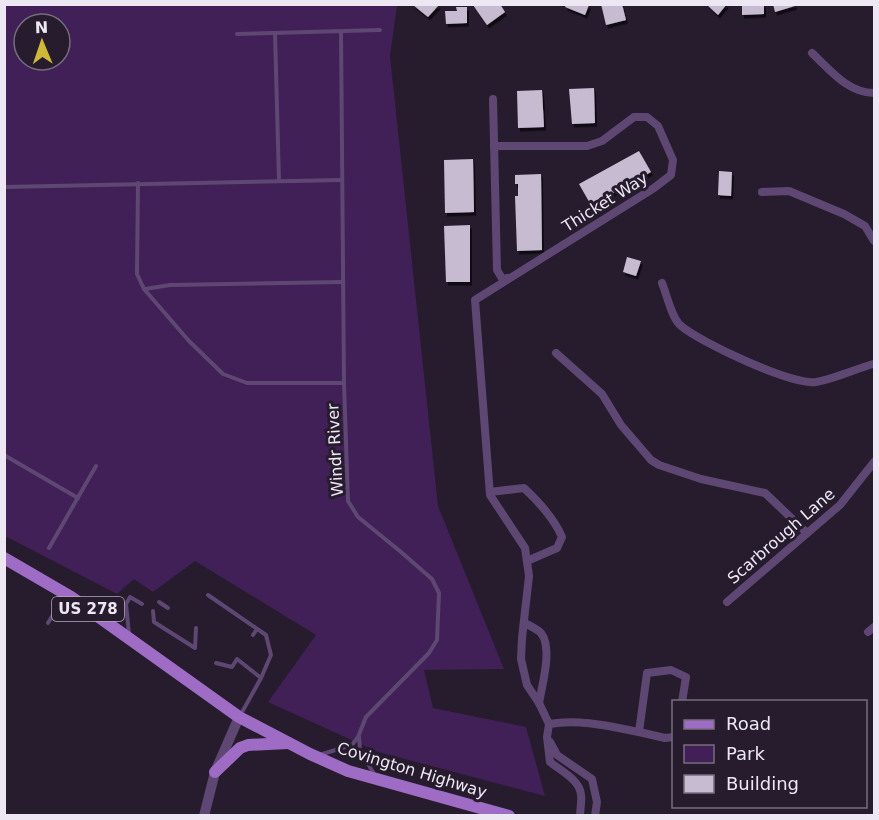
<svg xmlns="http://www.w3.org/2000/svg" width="879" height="820" font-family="'DejaVu Sans',sans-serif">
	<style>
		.green { fill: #402056; fill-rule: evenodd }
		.building { fill: #c6bbd1; filter: url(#shadow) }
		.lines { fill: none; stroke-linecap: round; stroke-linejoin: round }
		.service { stroke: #5f4773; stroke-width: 4 }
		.minor { stroke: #5f4773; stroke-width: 8 }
		.tertiary { stroke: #5f4773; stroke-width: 10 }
		.primary { stroke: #9e6bc5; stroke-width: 12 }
		.labels { text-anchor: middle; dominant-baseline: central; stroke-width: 6; stroke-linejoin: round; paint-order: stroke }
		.shield { fill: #261c2d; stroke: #b1aab8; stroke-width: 1.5 }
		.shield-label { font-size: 15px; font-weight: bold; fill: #ede7f3 }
		.street-label { font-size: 16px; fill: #ede7f3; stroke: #261c2d }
	</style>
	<defs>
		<filter id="shadow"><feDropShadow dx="2" dy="3.5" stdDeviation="0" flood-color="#0009"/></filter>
	</defs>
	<rect width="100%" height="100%" fill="#261c2d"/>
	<!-- green -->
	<path class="green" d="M4,5h393l-7,51 48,450 66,163 -80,1 9,38 93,19 19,69 -167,-44 -110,-50 48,-67 -121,-74 -42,31 -19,-13 -17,15 -112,-58zM24,24h36v36h-36z"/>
	<!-- building -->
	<g class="building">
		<path d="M487,4h13l5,8 -18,13 -14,-20z"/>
		<path d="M601,4h21l4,16 -20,5z"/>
		<path d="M706,4h21l-9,11z"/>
		<path d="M742,4h22v10l-22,1z"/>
		<path d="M773,4h22v2l-20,6z"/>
		<path d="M413,5h26l-11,12z"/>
		<path d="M566,5h23l-4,10 -20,-8z"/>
		<path d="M456,7h11v16l-21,1 -1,-13h12z"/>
		<path d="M594,88l1,35 -23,1 -3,-35z"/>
		<path d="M542,90l2,37 -26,1 -1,-37z"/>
		<path d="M639,151l12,21 -60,33 -12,-21z"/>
		<path d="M473,159l1,53 -29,1 -1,-53z"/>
		<path d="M719,171l13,1 -1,24 -13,-1z"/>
		<path d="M541,174l1,76 -25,1 -2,-55h3v-12h-3v-9z"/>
		<path d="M470,225v57h-24l-2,-56z"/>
		<path d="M627,257l14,4 -5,15 -13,-4z"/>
	</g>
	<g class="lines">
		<!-- service -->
		<g class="service">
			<path d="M275,33l4,148"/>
			<path d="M237,34l143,-4"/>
			<path d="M138,183l-1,91 7,15 45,52 34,33 24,9h97"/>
			<path d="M4,187l338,-7"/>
			<path d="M145,289l25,-4 173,-3"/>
			<path d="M4,455l74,43"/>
			<path d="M49,548l47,-82"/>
			<path d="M208,595l58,40 5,20 -10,23 -20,36"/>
			<path d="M159,602l9,6"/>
			<path d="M153,611l1,11 41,26 1,-20"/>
			<path d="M98,612l28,-8"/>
			<path d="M48,623l17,-28"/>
			<path d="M129,634l-3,-30 4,-7 12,7"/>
			<path d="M253,635l4,-6"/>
			<path d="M216,663l16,4 5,-8 24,19"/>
			<path d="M359,737l1,13 14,24"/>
			<path d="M319,755l33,-10 6,-8 8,-20 63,-64 8,-13 2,-47 -7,-14 -31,-27 -43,-35 -10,-16 -4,-118 -3,-352"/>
		</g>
		<!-- minor -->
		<g class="minor">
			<path d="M812,53c18,17 36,40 62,40"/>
			<path d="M493,99l4,171 6,10 4,-2"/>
			<path d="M494,146h93l15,-5 32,-24h13l11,9 15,34 -2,15 -17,13 -179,112 15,195 35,53 4,28 -7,62 -1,21 6,26 12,18 10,21 -2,13 3,25c11,9 30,18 31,33 1,7 -1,14 -1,21"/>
			<path d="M762,192l27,-1 55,23 21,12 9,15"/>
			<path d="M662,283c5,12 9,33 18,42 19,17 111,60 136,57 17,-3 40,-13 57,-18"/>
			<path d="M556,353l46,41 19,31 30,35 8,5 42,14 64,14 42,40"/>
			<path d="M490,492l34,-4c15,14 30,30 38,49l-5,11 -30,13"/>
			<path d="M727,602l113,-97 34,-43"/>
			<path d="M525,623c5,3 12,6 16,10 12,15 1,52 -2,70"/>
			<path d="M868,632l6,-5"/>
			<path d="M549,724c31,-5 59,2 90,8"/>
			<path d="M674,737l-9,1 -26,-6 8,-59 24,-3 15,7 -4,25"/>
			<path d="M550,742l7,13 35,24 5,23 -2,14"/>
		</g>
		<!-- tertiary -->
		<path class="tertiary" d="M204,816l11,-44 24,-55"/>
		<!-- primary -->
		<g class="primary">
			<path d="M4,558l67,39 168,120 71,37 38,17 161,45"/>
			<path d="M215,772l25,-24 8,-3 40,-2"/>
		</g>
	</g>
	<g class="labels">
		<!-- shield labels -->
		<rect class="shield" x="52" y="597" width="72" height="24" rx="4.5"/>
		<g class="shield-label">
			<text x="88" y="609">US 278</text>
		</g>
		<!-- street labels -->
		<g class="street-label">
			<text transform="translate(605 202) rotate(-32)">Thicket Way</text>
			<text transform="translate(335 450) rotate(-93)">Windr River</text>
			<text transform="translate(781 536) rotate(-41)">Scarbrough Lane</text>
			<text transform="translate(412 770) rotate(17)">Covington Highway</text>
		</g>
	</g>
	<!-- border -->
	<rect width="879" height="820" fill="none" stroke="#ede7f3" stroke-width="12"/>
	<!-- legend -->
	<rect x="672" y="700" width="195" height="108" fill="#261c2d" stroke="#766d7c" stroke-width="1.5"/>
	<rect x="684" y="720" width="30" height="9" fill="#9e6bc5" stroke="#766d7c" stroke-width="1.5"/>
	<text x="726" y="730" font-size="18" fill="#ede7f3">Road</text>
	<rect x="684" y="745" width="30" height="18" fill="#402056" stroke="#766d7c" stroke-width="1.5"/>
	<text x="726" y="760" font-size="18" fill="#ede7f3">Park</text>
	<rect x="684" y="775" width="30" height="18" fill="#c6bbd1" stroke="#766d7c" stroke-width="1.5"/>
	<text x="726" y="790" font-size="18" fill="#ede7f3">Building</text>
	<!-- north arrow -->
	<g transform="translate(42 42) rotate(358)"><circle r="28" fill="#261c2d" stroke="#766d7c" stroke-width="1.5"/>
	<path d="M0-4.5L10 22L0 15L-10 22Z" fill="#cfb837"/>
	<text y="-9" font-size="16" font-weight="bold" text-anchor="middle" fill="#ede7f3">N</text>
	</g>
</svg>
